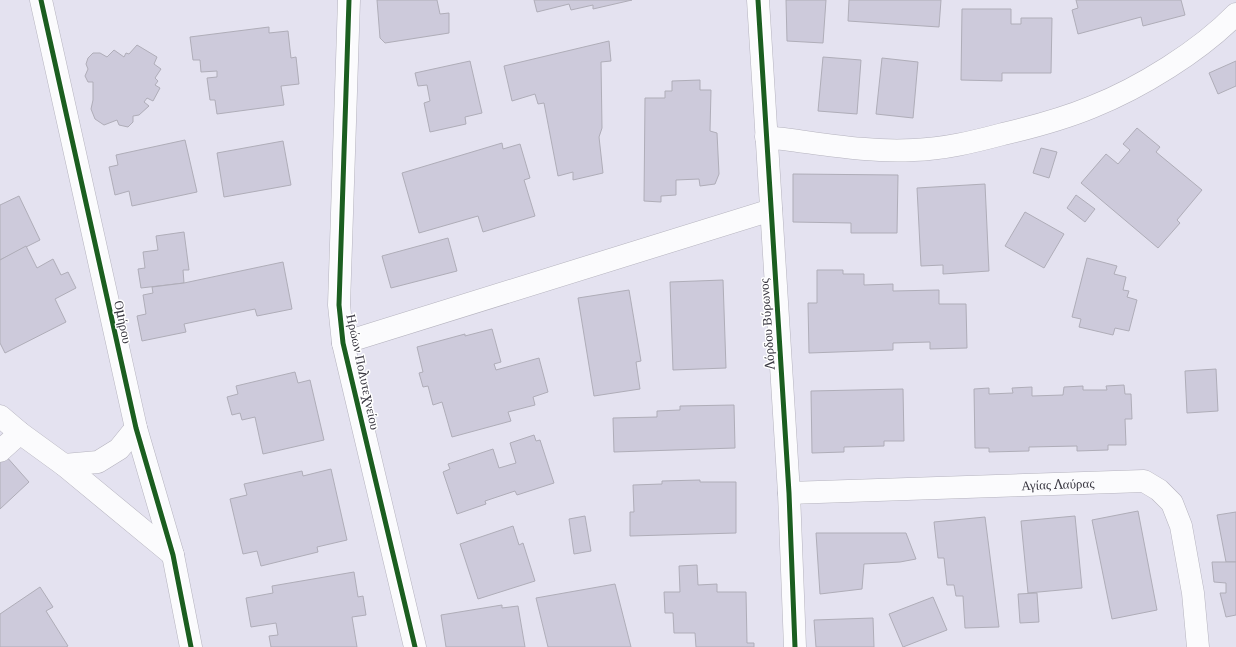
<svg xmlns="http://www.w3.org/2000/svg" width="1236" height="647" font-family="Merriweather,serif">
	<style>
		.building { fill: #cdcadb; stroke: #afadb8 }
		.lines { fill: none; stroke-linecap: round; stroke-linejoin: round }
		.minor-casing { stroke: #b5b3be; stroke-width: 23 }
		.tertiary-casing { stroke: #b5b3be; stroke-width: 23 }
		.minor { stroke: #fbfbfd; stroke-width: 22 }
		.tertiary { stroke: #fbfbfd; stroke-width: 22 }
		.cycleway-casing { stroke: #fff; stroke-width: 8 }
		.cycleway { stroke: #1b5e20; stroke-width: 5 }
		.labels { text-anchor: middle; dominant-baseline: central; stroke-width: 3; stroke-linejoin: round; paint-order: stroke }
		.street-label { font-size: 13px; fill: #3a3842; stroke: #fff }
	</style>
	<rect width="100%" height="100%" fill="#e4e2f0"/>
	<!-- building -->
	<g class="building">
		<path d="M377,0h60l3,14 9,-1v20l-64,10 -5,-5z"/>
		<path d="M534,0h98l-39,9v-4l-22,5 -2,-6 -32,8z"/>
		<path d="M786,0h40l-3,43 -36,-2z"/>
		<path d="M849,0h92l-2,27 -91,-6z"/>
		<path d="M1076,0h105l4,15 -42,11 -2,-9 -63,17 -6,-24 6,-2z"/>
		<path d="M962,9h49v15h10v-6h31l-1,55h-49v8l-41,-1z"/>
		<path d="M269,27v6l19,-2 3,27 5,-1 3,27 -18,2 3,19 -67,9 -2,-14h-5l-3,-22 10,-1v-6l-16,1 -1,-12h-7l-3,-23z"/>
		<path d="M609,41l2,20 -10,1 1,66 -3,9 4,36 -30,7v-8l-15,4 -14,-73 -6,1 -3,-10 -23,7 -8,-35z"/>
		<path d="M137,45l20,12 -3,7 7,5 -6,9 3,3 -3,4 5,3 -7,13 -6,-3 -3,4 5,4 -10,9 -6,1v6l-5,5 -9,-2 -2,-5 -13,5 -9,-6 -4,-10 2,-9v-18h-5l-3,-6 3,-7 -2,-5 2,-6 5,-5h7l7,4 7,-7 10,7 2,-4 3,1z"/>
		<path d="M823,57l38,3 -4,54 -39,-3z"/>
		<path d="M882,58l36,4 -5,56 -37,-4z"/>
		<path d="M470,61l12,52 -17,4 1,7 -36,8 -6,-29 6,-2 -3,-16 -9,1 -3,-13z"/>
		<path d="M1236,61v25l-18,8 -9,-21z"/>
		<path d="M700,80v10h11l-1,41 7,2 2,41 -4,10 -15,2 -1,-7 -23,1v15l-15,1v6l-17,-1 1,-103h20v-7h7v-10z"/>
		<path d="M1137,128l23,19 -4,5 46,38 -25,30 3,3 -22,25 -77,-65 25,-29 12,10 12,-14 -7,-6z"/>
		<path d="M185,140l12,52 -65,14 -3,-15 -14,4 -6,-28 9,-2 -2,-10z"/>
		<path d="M283,141l8,44 -67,12 -7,-44z"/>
		<path d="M502,143l1,6 17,-5 10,34 -6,2 11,36 -52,16 -5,-16 -59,17 -17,-60z"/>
		<path d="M1041,148l16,4 -8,26 -16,-5z"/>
		<path d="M793,174l105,1 -1,58h-46v-10l-58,-1z"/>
		<path d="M985,184l4,87 -46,3v-9l-22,1 -4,-78z"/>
		<path d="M1076,195l19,14 -10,13 -18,-14z"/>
		<path d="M19,196l21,44 -40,20v-55z"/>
		<path d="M1025,212l39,22 -20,34 -39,-22z"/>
		<path d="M184,232l5,38h-6l1,13 -43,5 -3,-19 7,-1 -2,-16 15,-2 -2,-14z"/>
		<path d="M448,238l9,33 -66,17 -9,-32z"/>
		<path d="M26,246l11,22 16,-9 8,16 7,-3 8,16 -21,11 11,23 -61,31 -5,-10v-83z"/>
		<path d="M1087,258l30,8 -3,8 12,3 -3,13 6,1 -2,6 10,3 -8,31 -14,-3 -2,7 -34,-8 2,-8 -9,-2z"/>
		<path d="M283,262l9,47 -35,7 -2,-7 -71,15 2,8 -44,9 -5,-25 9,-2 -3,-19 10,-2 -1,-6 32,-4z"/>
		<path d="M817,270h26v4h21v11l29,-1v7l46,-1v14h27l1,44 -37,1v-7l-37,1v7l-84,3 -1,-50h9z"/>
		<path d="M723,280l3,88 -53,2 -3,-88z"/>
		<path d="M629,290l12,71 -5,1 4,27 -46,7 -16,-98z"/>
		<path d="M492,329l9,33 -7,2 2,6 43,-12 9,34 -15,5 2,8 -27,7 3,9 -59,16 -10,-35 -9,3 -5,-19 -5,1 -4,-14 4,-1 -6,-25 48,-13v2z"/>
		<path d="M1216,369l2,42 -31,2 -2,-42z"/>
		<path d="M295,372l3,11 12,-3 14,60 -61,14 -8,-37 -13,3 -2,-7 -8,2 -5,-18 11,-3 -2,-8z"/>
		<path d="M1124,385l1,9h6l1,25h-7l1,26h-18v5l-31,1v-5l-48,1v4l-40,1v-4h-14l-1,-59 15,-1v6l24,-1 -1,-5 20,-1v9l31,-1 1,-8 19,-1v4h24l-1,-4z"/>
		<path d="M903,389l1,52h-20v5l-40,1v5l-32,1 -1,-62z"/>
		<path d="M734,405l1,43 -121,4 -1,-34 44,-1v-6l23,-1v-4z"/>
		<path d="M534,435l2,6 4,-1 14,43 -37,12 -2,-4 -30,10 1,3 -29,10 -14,-42 7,-3 -2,-5 45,-15 6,19 17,-5 -6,-20z"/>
		<path d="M5,455l24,27 -29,27v-49z"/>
		<path d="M331,469l16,71 -30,7 1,5 -57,14 -4,-15 -14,3 -13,-55 17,-4 -3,-11 58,-13 1,5z"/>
		<path d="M700,480v2h36v51l-106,3v-24h4l-1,-27 29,-1v-3z"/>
		<path d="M1138,511l19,99 -45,9 -20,-99z"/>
		<path d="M1236,512v50h-10l-9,-47z"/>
		<path d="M585,516l6,35 -17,3 -5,-35z"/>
		<path d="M1075,516l7,72 -54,5 -7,-72z"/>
		<path d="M985,517l14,110 -34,1 -2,-32h-7l-2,-11h-7l-3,-27h-6l-4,-36z"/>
		<path d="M513,526l6,19 4,-2 12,38 -57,18 -18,-55z"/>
		<path d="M816,533h90l10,26 -16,3 -36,2 -2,25 -42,5z"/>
		<path d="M1212,562h24v53l-10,2 -6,-24h6v-10l-12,-1z"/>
		<path d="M697,565l1,20 19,-1v8h29l1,51h7v4h-58l-1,-14h-21l-1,-20h-8l-1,-21h16l-1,-26z"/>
		<path d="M354,572l4,25 5,-1 3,19 -14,2 5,30h-86l-2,-11 9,-1 -2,-12 -25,4 -5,-29 27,-5 -1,-7z"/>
		<path d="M615,584l16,63h-83l-12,-49z"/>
		<path d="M40,587l13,20 -7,4 22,35 -2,1h-66v-33z"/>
		<path d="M1037,593l2,29 -19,1 -2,-29z"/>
		<path d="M933,597l14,33 -44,17 -14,-33z"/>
		<path d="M502,605v3l16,-2 7,41h-79l-5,-32z"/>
		<path d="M873,618l1,29h-58l-2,-27z"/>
	</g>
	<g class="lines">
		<!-- minor casing -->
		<g class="minor-casing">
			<g id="minor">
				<path d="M41,0l95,428 37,127 18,92"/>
				<path d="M758,0l31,493 6,154"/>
				<path d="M766,137c48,5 99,16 148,13 30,-1 59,-8 89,-16 30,-7 60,-15 89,-27 48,-19 108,-56 144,-93"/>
				<path d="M343,343l428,-133"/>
				<path d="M0,416l20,17 44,32 109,90"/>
				<path d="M0,451l20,-18"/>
				<path d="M64,465l34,-3 21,-13 17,-21"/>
				<path id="s1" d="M789,493l355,-12 15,9 13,13 9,23 12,67 5,54"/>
			</g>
		</g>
		<!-- tertiary casing -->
		<g class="tertiary-casing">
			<path id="tertiary" d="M349,0l-10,305 4,38 72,304"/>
		</g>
		<!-- minor -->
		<use href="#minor" class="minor"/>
		<!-- tertiary -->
		<use href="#tertiary" class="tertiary"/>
		<!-- cycleway casing -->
		<g class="cycleway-casing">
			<g id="cycleway">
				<path d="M41,0l95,428 37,127 18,92"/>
				<path d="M349,0l-10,305 4,38 72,304"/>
				<path d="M758,0l31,493 6,154"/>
			</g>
		</g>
		<!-- cycleway -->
		<use href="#cycleway" class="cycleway"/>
	</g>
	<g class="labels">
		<!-- street labels -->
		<g class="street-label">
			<text transform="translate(123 322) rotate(78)">Ομήρου</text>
			<text transform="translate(767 324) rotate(-94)">Λόρδου Βύρωνος</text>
			<text transform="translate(363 372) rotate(78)">Ηρώων Πολυτεχνείου</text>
			<text stroke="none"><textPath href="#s1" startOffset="269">Αγίας Λαύρας</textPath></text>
		</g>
	</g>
</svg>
